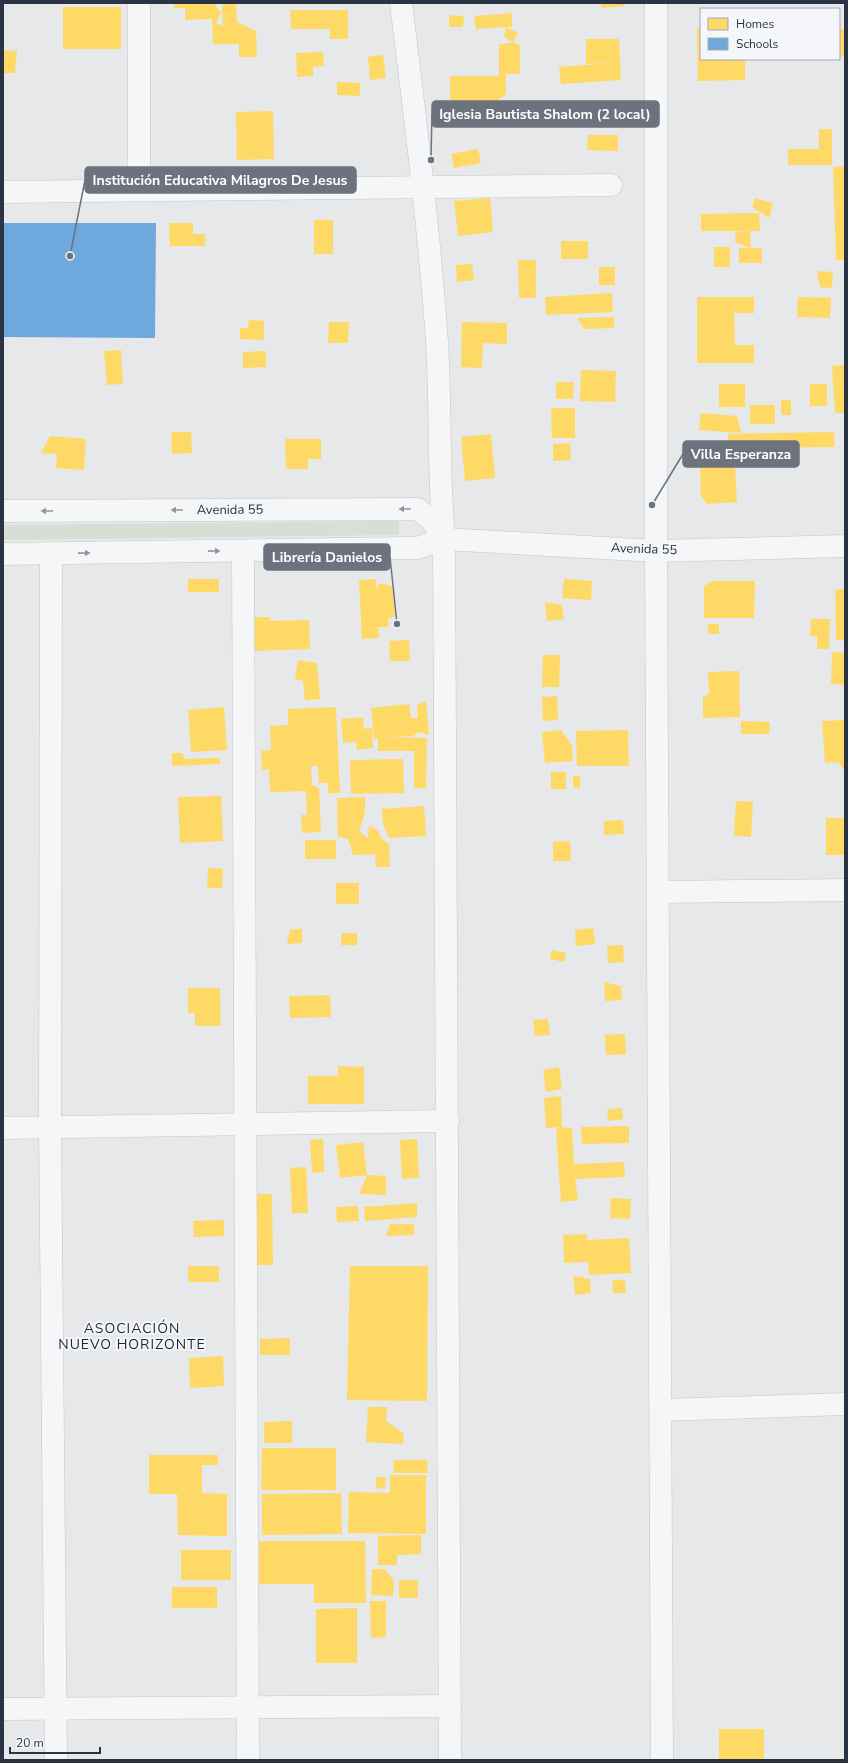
<svg xmlns="http://www.w3.org/2000/svg" width="848" height="1763" font-family="'Nunito Sans',sans-serif">
	<style>
		.green { fill: #d6ded6 }
		.homes { fill: #ffd966 }
		.schools { fill: #6fa8dc }
		.lines { fill: none; stroke-linecap: round; stroke-linejoin: round }
		.minor-casing { stroke: #c4c6c8; stroke-width: 23 }
		.tertiary-casing { stroke: #c4c6c8; stroke-width: 23 }
		.minor { stroke: #f5f6f7; stroke-width: 22 }
		.tertiary { stroke: #f5f6f7; stroke-width: 22 }
		.oneway { fill: #90959e }
		.labels { text-anchor: middle; dominant-baseline: central; stroke-width: 4; stroke-linejoin: round; paint-order: stroke }
		.street-label { font-size: 13px; fill: #2b3445; stroke: #f4f6f9 }
		.neighbourhood-label { font-size: 14px; letter-spacing: 1px; fill: #1d2536; stroke: #f4f6f9 }
		.leader { fill: none; stroke: #6c737f; stroke-width: 1.5 }
		.callout-dot { fill: #6c737f; stroke: #f4f6f9; stroke-width: 1.5 }
		.callout { fill: #6c737f; stroke: #6c737f; stroke-width: 1.5 }
		.callout-label { font-size: 14px; text-anchor: middle; font-weight: bold; fill: #fff }
	</style>
	<rect width="100%" height="100%" fill="#e6e8ea"/>
	<!-- green -->
	<path class="green" d="M399,521v14l-396,5v-15z"/>
	<!-- homes -->
	<g class="homes">
		<path d="M174,3h42v4l5,5 -5,11 7,3 -1,-23h14l1,19 19,9 1,26h-18v-13h-26l-1,-25 -27,1v-12h-11z"/>
		<path d="M601,3h23v3l-23,2z"/>
		<rect x="63" y="7" width="58" height="42"/>
		<path d="M290,10h58v29h-18v-10h-39z"/>
		<path d="M512,13v14h-6l12,6 -5,9 -9,-5 2,-10 -30,2 -2,-13z"/>
		<path d="M449,15l15,1 -1,11h-14z"/>
		<path d="M697,28h4v31h44v21l-47,1z"/>
		<path d="M839,29h6v28l-6,-1z"/>
		<path d="M586,39h33l2,41 -60,4 -2,-17 52,-4 -25,1z"/>
		<path d="M513,42l7,3v29h-14v20l-8,6v20h-48v-44h49v-31z"/>
		<path d="M3,50l14,1 -2,22h-12z"/>
		<path d="M323,52l1,14 -11,1v9l-16,1 -1,-24z"/>
		<path d="M383,55l3,23 -16,2 -2,-23z"/>
		<path d="M337,82l23,1v13l-23,-1z"/>
		<path d="M618,101v13l-60,1v-13z"/>
		<path d="M273,111l1,48 -37,1 -1,-48z"/>
		<path d="M819,129h13v36h-44v-16h31z"/>
		<path d="M588,135h30v16l-31,-1z"/>
		<path d="M478,149l3,14 -27,5 -3,-14z"/>
		<path d="M845,166v94h-9l-3,-93z"/>
		<path d="M490,198l3,34 -35,4 -4,-35z"/>
		<path d="M755,198l18,5 -4,15 -17,-11z"/>
		<path d="M759,213l1,18h-59v-17z"/>
		<rect x="314" y="220" width="19" height="34"/>
		<path d="M169,223h24v11h12v12h-35z"/>
		<path d="M750,231l1,17 -15,-5 -1,-11z"/>
		<rect x="561" y="241" width="27" height="18"/>
		<rect x="714" y="247" width="16" height="20"/>
		<rect x="739" y="248" width="23" height="15"/>
		<path d="M518,260h18v38h-17z"/>
		<path d="M472,264l2,16 -17,2 -1,-17z"/>
		<rect x="599" y="267" width="16" height="18"/>
		<path d="M817,271l16,1 -1,16 -12,-1z"/>
		<path d="M612,293l1,19 -67,3 -1,-18z"/>
		<path d="M697,297h57v16h-20l1,32h19v18h-57z"/>
		<path d="M798,297l33,1 -1,20 -33,-1z"/>
		<path d="M614,317v11l-30,1 -7,-11z"/>
		<path d="M249,320l15,1v19l-24,-1v-11h8z"/>
		<path d="M329,322h20l-1,21h-20z"/>
		<path d="M462,322l45,1v21l-24,-1 -1,25 -21,-1z"/>
		<path d="M121,350l2,34 -16,1 -3,-34z"/>
		<path d="M266,351v16l-23,1v-16z"/>
		<path d="M845,365v48h-10l-3,-47z"/>
		<path d="M581,370l35,1 -1,31 -35,-1z"/>
		<path d="M556,382h18l-1,17h-17z"/>
		<rect x="719" y="384" width="26" height="23"/>
		<rect x="810" y="384" width="17" height="22"/>
		<rect x="781" y="400" width="10" height="15"/>
		<rect x="750" y="405" width="25" height="19"/>
		<path d="M551,408h24v30h-23z"/>
		<path d="M701,413l36,3 4,17 -42,-3z"/>
		<path d="M171,432h20l1,21 -20,1z"/>
		<path d="M834,432l1,15 -107,1v-14z"/>
		<path d="M491,434l4,44 -30,3 -4,-44z"/>
		<path d="M50,436l36,3 -2,31 -28,-2 1,-14 -16,-1z"/>
		<path d="M285,439h36v20h-13v10h-22z"/>
		<path d="M570,443l1,17 -18,1v-17z"/>
		<path d="M735,464l2,38 -30,2 -6,-8 -1,-30z"/>
		<rect x="188" y="579" width="31" height="13"/>
		<path d="M376,579v10l4,-6 12,3 3,30 -7,3v8h-10l1,11 -17,1 -3,-59z"/>
		<path d="M564,579l28,2 -1,19 -29,-2z"/>
		<path d="M712,581h43l-1,37h-50v-32z"/>
		<path d="M845,589v51h-9l-1,-50z"/>
		<path d="M545,602l17,3 2,14 -17,2z"/>
		<path d="M250,617h19l2,4 38,-1 1,29 -59,2z"/>
		<path d="M811,619h19l-1,30h-12v-13h-7z"/>
		<rect x="708" y="624" width="11" height="10"/>
		<path d="M409,640l1,21h-20l-1,-20z"/>
		<path d="M832,652l13,1v32l-14,-1z"/>
		<path d="M543,655h17l-1,32h-17z"/>
		<path d="M298,660l19,3 3,36 -15,1 -2,-19 -8,-2z"/>
		<path d="M739,671l1,46 -37,1v-21l6,-3 -1,-22z"/>
		<path d="M557,696l1,24 -15,1 -1,-24z"/>
		<path d="M426,701l3,34 -11,-3 -5,4 -24,1 38,1 -1,50h-12v-37h-36v-14l-4,3 -3,-32 38,-4 2,14h7l-1,-13z"/>
		<path d="M224,707l3,43 -36,2 -3,-42z"/>
		<path d="M336,707l4,86h-12v-10h-9l-1,-17h-7l1,19 7,3 2,44 -19,1 -1,-18h6l-1,-24 -36,1 -1,-23 -7,1 -1,-19 10,-1 -1,-24 18,-1v-16z"/>
		<path d="M363,717l1,12 8,-1 1,20 -16,2 -1,-8 -13,1 -2,-24z"/>
		<path d="M845,720v51l-7,-9 -13,1 -3,-42z"/>
		<path d="M741,721l29,1 -1,12h-28z"/>
		<path d="M561,730l11,15 1,16 -28,2 -3,-31z"/>
		<path d="M628,730l1,36h-52l-1,-35z"/>
		<path d="M172,753h10l3,6 35,-1v6l-48,2z"/>
		<path d="M403,759l1,34 -53,1 -1,-34z"/>
		<rect x="551" y="772" width="15" height="17"/>
		<path d="M573,776h7v13l-7,-2z"/>
		<path d="M221,796l2,45 -43,2 -2,-46z"/>
		<path d="M365,797v16l-6,18 9,7 1,-12 9,4 3,8 8,6 1,23h-14l-1,-13 -22,1 -5,-16 -10,-2 -1,-39z"/>
		<path d="M736,801l17,1 -2,35 -17,-1z"/>
		<path d="M424,806l2,30 -37,2 -6,-14 -1,-15z"/>
		<rect x="826" y="818" width="19" height="37"/>
		<path d="M623,820l1,14 -20,1v-14z"/>
		<rect x="305" y="840" width="31" height="19"/>
		<path d="M570,841l1,20h-18v-19z"/>
		<path d="M208,868l15,1 -1,19h-15z"/>
		<rect x="336" y="883" width="23" height="21"/>
		<path d="M593,928l2,16 -19,2 -1,-16z"/>
		<path d="M302,929v14l-15,1 3,-14z"/>
		<rect x="341" y="933" width="16" height="12"/>
		<path d="M623,945l1,17 -16,1 -1,-17z"/>
		<path d="M552,950l14,3 -2,9 -14,-3z"/>
		<path d="M604,982l17,4 1,14 -17,1z"/>
		<path d="M188,988h32l1,38h-26v-13h-7z"/>
		<path d="M330,995l1,22 -41,1 -1,-22z"/>
		<path d="M548,1019l2,16 -15,1 -2,-16z"/>
		<path d="M625,1034l1,20 -20,1 -1,-20z"/>
		<path d="M338,1066l26,1v37h-56v-28h30z"/>
		<path d="M559,1067l3,22 -16,3 -3,-22z"/>
		<path d="M561,1096l1,31 -16,1 -2,-30z"/>
		<path d="M622,1108l1,11 -15,2 -1,-11z"/>
		<path d="M629,1126v17l-47,1 -1,-17z"/>
		<path d="M562,1127l10,1 2,36 50,-2 1,15 -50,2 3,21 -17,2 -5,-73z"/>
		<path d="M323,1139l1,33 -12,1 -2,-33z"/>
		<path d="M417,1139l2,39 -17,1 -2,-39z"/>
		<path d="M363,1142l4,33 19,1v19l-27,-1 8,-19 -27,3 -4,-33z"/>
		<path d="M306,1167l2,46h-16l-2,-45z"/>
		<path d="M255,1194h17l1,71h-17z"/>
		<path d="M611,1198l20,1 -1,20 -20,-1z"/>
		<path d="M417,1203v14l-52,4 -1,-14z"/>
		<path d="M358,1206l1,15 -22,1 -1,-15z"/>
		<path d="M224,1220v16l-30,1 -1,-16z"/>
		<path d="M390,1224h24v11l-28,1z"/>
		<path d="M587,1234v6l42,-2 2,35 -42,2 -1,-13 -24,1 -1,-28z"/>
		<rect x="188" y="1266" width="31" height="16"/>
		<path d="M350,1266h78l-1,135 -80,-1z"/>
		<path d="M573,1276l17,3 1,14 -16,2z"/>
		<path d="M612,1280h13l1,13h-13z"/>
		<path d="M290,1338v17h-30v-16z"/>
		<path d="M223,1356l1,30 -34,2 -1,-30z"/>
		<path d="M368,1407h19l-1,14 18,13 -1,10 -37,-2z"/>
		<path d="M292,1421v22h-28v-21z"/>
		<path d="M262,1448h74v42h-75z"/>
		<path d="M149,1455h69v10h-16v28l25,1v42l-49,-1 -1,-41h-28z"/>
		<path d="M393,1460h34l1,13h-34z"/>
		<path d="M390,1475h36v59l-78,-1 1,-41 41,1z"/>
		<path d="M376,1477h10l-1,12 -9,-1z"/>
		<path d="M341,1493l1,41 -80,1v-41z"/>
		<path d="M421,1535v19l-24,1v10h-19v-29z"/>
		<path d="M259,1541h106l1,62h-52v-19h-55z"/>
		<rect x="181" y="1550" width="50" height="30"/>
		<path d="M372,1569h13l9,12 -1,15 -22,-1z"/>
		<rect x="399" y="1580" width="19" height="18"/>
		<rect x="172" y="1587" width="45" height="21"/>
		<path d="M370,1601h16v36l-15,1z"/>
		<path d="M357,1608v55h-41v-54z"/>
		<rect x="719" y="1729" width="45" height="31"/>
	</g>
	<!-- schools -->
	<path class="schools" d="M3,223h153l-1,115 -152,-1z"/>
	<g class="lines">
		<!-- minor casing -->
		<g class="minor-casing">
			<g id="minor">
				<path d="M401,3c14,113 28,226 36,339 4,66 1,131 7,197l6,1221"/>
				<path d="M139,190v-187"/>
				<path d="M3,192l608,-7"/>
				<path d="M243,551l5,1209"/>
				<path d="M656,551l189,-5"/>
				<path d="M51,554l-1,573 6,633"/>
				<path d="M659,892l186,-2"/>
				<path d="M3,1128l445,-7"/>
				<path d="M661,1410l184,-6"/>
				<path d="M3,1709l447,-3"/>
			</g>
		</g>
		<!-- tertiary casing -->
		<g class="tertiary-casing">
			<g id="tertiary">
				<path d="M656,3v548l6,1209"/>
				<path id="s1" d="M3,511l414,-2 14,10 13,20"/>
				<path d="M3,554l402,-6h12l27,-9 212,12"/>
			</g>
		</g>
		<!-- minor -->
		<use href="#minor" class="minor"/>
		<!-- tertiary -->
		<use href="#tertiary" class="tertiary"/>
	</g>
	<!-- one-way arrows -->
	<defs><path id="oneway-solid" d="M-6-.8H1V-3.2L6.5 0L1 3.2V.8H-6Z"/></defs>
	<g class="oneway">
		<use href="#oneway-solid" transform="translate(405 509) rotate(180)"/>
		<use href="#oneway-solid" transform="translate(177 510) rotate(180)"/>
		<use href="#oneway-solid" transform="translate(47 511) rotate(180)"/>
		<use href="#oneway-solid" transform="translate(214 551) rotate(-1)"/>
		<use href="#oneway-solid" transform="translate(84 553) rotate(-1)"/>
	</g>
	<g class="labels">
		<!-- street labels -->
		<g class="street-label">
			<text stroke="none"><textPath href="#s1" startOffset="227">Avenida 55</textPath></text>
			<text transform="translate(644 549) rotate(2)">Avenida 55</text>
		</g>
		<!-- neighbourhood labels -->
		<g class="neighbourhood-label">
			<text x="132" y="1328">ASOCIACIÓN<tspan x="132" dy="16">NUEVO HORIZONTE</tspan></text>
		</g>
	</g>
	<!-- callouts -->
	<path class="leader" d="M431 160L432 114M70 256L85 180M652 505L683 454M397 624L390 557"/>
	<g class="callout-dot">
		<circle cx="431" cy="160" r="4"/>
		<circle cx="70" cy="256" r="4"/>
		<circle cx="652" cy="505" r="4"/>
		<circle cx="397" cy="624" r="4"/>
	</g>
	<g class="callout">
		<rect x="432" y="101" width="227" height="26" rx="4"/>
		<rect x="85" y="167" width="271" height="26" rx="4"/>
		<rect x="683" y="441" width="116" height="26" rx="4"/>
		<rect x="264" y="544" width="126" height="26" rx="4"/>
	</g>
	<g class="callout-label">
		<text x="545" y="119">Iglesia Bautista Shalom (2 local)</text>
		<text x="220" y="185">Institución Educativa Milagros De Jesus</text>
		<text x="741" y="459">Villa Esperanza</text>
		<text x="327" y="562">Librería Danielos</text>
	</g>
	<!-- border -->
	<rect width="848" height="1763" fill="none" stroke="#2b3445" stroke-width="8"/>
	<!-- legend -->
	<rect x="700" y="8" width="140" height="52" fill="#f4f6f9" stroke="#a4a8b1"/>
	<rect x="708" y="18" width="20" height="12" fill="#ffd966" stroke="#a4a8b1"/>
	<text x="736" y="28" font-size="12" fill="#2b3445">Homes</text>
	<rect x="708" y="38" width="20" height="12" fill="#6fa8dc" stroke="#a4a8b1"/>
	<text x="736" y="48" font-size="12" fill="#2b3445">Schools</text>
	<!-- scale -->
	<path d="M10 1747v6h90v-6" fill="none" stroke="#2b3445" stroke-width="2"/>
	<text x="16" y="1747" font-size="12" fill="#2b3445" stroke="#f4f6f9" stroke-width="3" paint-order="stroke">20 m</text>
</svg>
